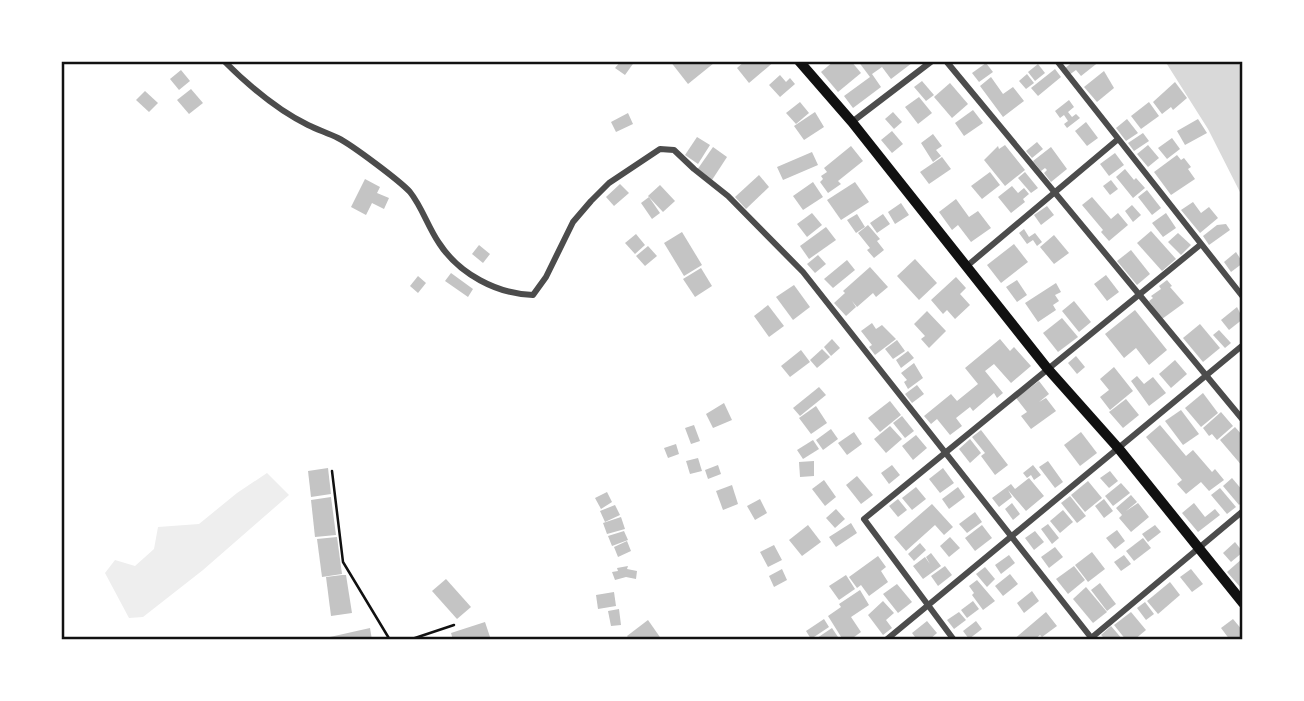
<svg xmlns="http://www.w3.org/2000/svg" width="1304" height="701" font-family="Lora,serif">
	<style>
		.green { fill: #eee }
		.water { fill: #d9d9d9 }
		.building { fill: #c4c4c4 }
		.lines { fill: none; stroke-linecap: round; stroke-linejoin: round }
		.path { stroke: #111; stroke-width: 2.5 }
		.minor { stroke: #4c4c4c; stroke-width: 6 }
		.trunk { stroke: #111; stroke-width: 10 }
		.neatline { fill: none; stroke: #111; stroke-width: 2.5 }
	</style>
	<rect width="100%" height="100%" fill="#fff"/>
	<!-- green -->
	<path class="green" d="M267,473l22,22 -86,75 -60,47 -14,1 -24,-45 10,-13 20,6 19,-17 4,-22 41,-3 38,-31z"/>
	<!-- water -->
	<path class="water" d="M1165,61h73l5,11v126l-35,-69z"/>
	<!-- building -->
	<g class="building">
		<path d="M621,61h14l-10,14 -10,-7z"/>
		<path d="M670,61h43l1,2 -26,21z"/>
		<path d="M745,61h30l-26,22 -12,-15z"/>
		<path d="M834,61h17l10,12 -23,19 -17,-20z"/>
		<path d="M858,61h52l2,2 -21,16 -9,-12 -10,7 9,13 -28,21 -9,-12 26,-19z"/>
		<path d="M1074,61h26l-19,15 -5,-6 -7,5 -5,-6z"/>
		<path d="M986,63l7,9 -14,10 -7,-9z"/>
		<path d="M1038,64l7,9 -10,8 -7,-9z"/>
		<path d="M1055,69l6,8 -23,19 -7,-8z"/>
		<path d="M181,70l9,11 -11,9 -9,-11z"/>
		<path d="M1104,71l10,17 -17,14 -13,-15z"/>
		<path d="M1027,74l7,9 -8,6 -7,-8z"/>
		<path d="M780,75l6,7 4,-4 5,6 -15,13 -11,-12z"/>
		<path d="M991,77l12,17 10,-7 11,14 -21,16 -23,-31z"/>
		<path d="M922,81l12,14 -8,6 -12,-14z"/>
		<path d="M1175,82l12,16 -14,12 -2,-3 -9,7 -9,-12z"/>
		<path d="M950,83l18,21 -16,14 -18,-21z"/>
		<path d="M191,89l12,14 -14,11 -12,-14z"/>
		<path d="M145,91l13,12 -9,9 -13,-12z"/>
		<path d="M919,97l13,16 -14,11 -13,-17z"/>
		<path d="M1069,100l5,7 -6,5 4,5 4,-3 4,4 -13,10 -3,-4 4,-3 -4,-6 -4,3 -5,-7z"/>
		<path d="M800,102l9,11 -13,11 -10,-11z"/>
		<path d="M1149,102l10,14 -18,13 -10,-13z"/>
		<path d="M973,110l10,13 -19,13 -9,-13z"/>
		<path d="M815,112l9,15 -20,13 -10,-14z"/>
		<path d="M893,112l9,10 -8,7 -9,-10z"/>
		<path d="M628,113l5,11 -17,8 -5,-10z"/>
		<path d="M1127,119l11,14 -12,8 -10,-13z"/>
		<path d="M1198,119l9,14 -22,12 -8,-14z"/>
		<path d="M1086,122l12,16 -11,8 -12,-15z"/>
		<path d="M892,131l11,13 -11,9 -11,-13z"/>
		<path d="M1143,133l6,8 -15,10 -6,-8z"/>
		<path d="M933,134l9,12 -6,4 5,6 -8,6 -12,-19z"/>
		<path d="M697,137l13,8 -12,19 -13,-9z"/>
		<path d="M1172,138l8,11 -13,10 -9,-11z"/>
		<path d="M1037,142l6,7 -11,9 -6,-7z"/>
		<path d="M1005,145l20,25 -20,16 -21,-26 14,-14 1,3z"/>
		<path d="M1148,145l11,13 -11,9 -11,-13z"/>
		<path d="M851,146l12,15 -25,20 3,3 -13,9 -8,-11 3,-3 -2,-3 6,-4 -3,-4z"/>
		<path d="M713,147l14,10 -15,23 -15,-10z"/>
		<path d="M1051,147l16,22 -16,13 -7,-9 3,-3 -2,-2 -4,3 -8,-10z"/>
		<path d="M812,152l6,13 -35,15 -6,-13z"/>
		<path d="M1115,153l9,12 -15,11 -9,-12z"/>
		<path d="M1177,155l4,5 3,-2 7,9 -3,2 7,10 -24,16 -17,-23z"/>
		<path d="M942,157l9,12 -22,15 -9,-12z"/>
		<path d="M1125,169l9,11 2,-2 9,10 -12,10 -17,-21z"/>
		<path d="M990,172l10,13 -18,14 -11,-13z"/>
		<path d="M1025,172l13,16 -7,5 -13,-15z"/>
		<path d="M759,175l10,12 -23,22 -11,-12z"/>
		<path d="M365,179l15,8 -3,6 12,5 -5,11 -12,-6 -6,12 -15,-8z"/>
		<path d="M1111,180l7,9 -8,6 -7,-9z"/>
		<path d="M813,182l10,15 -20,13 -10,-14z"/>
		<path d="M855,182l14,20 -28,18 -14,-20z"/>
		<path d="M620,184l9,9 -15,13 -8,-9z"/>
		<path d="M660,185l15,16 -12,11 -15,-16z"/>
		<path d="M1012,186l6,7 6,-5 5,6 -6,5 2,3 -14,11 -13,-16z"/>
		<path d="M1147,190l14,18 -9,7 -14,-18z"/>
		<path d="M649,197l11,16 -8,6 -11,-16z"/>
		<path d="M1092,197l19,22 7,-6 10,12 -19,16 -8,-9 2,-2 -21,-25z"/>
		<path d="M956,199l13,18 9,-6 13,17 -20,14 -13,-17 -6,5 -13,-18z"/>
		<path d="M1193,202l8,11 8,-6 9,11 -18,15 -19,-23z"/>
		<path d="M901,203l8,12 -14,9 -7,-12z"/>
		<path d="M1132,205l9,10 -8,7 -8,-11z"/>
		<path d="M1047,206l7,9 -13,10 -7,-10z"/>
		<path d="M812,213l10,12 -15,12 -10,-13z"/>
		<path d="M1166,213l10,15 -13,9 -11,-14z"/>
		<path d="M857,214l8,13 -9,6 -9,-13z"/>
		<path d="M883,214l7,10 -13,9 -7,-10z"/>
		<path d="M1226,224l4,6 -21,15 -6,-9 14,-11z"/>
		<path d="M868,225l12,14 -3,2 7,9 -10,8 -7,-8 3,-2 -12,-15z"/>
		<path d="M826,227l10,13 -27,19 -9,-13z"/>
		<path d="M1024,229l5,8 6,-4 7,9 -5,4 -4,-6 -6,4 -8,-11z"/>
		<path d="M1151,231l25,28 -14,12 -25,-28z"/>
		<path d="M682,232l20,33 -18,11 -20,-33z"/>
		<path d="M1178,233l13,12 -10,10 -13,-13z"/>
		<path d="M636,234l9,11 -10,9 -10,-11z"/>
		<path d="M1054,235l15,18 -15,11 -14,-17z"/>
		<path d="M1014,244l14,18 -27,21 -14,-18z"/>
		<path d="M479,245l11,9 -7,9 -11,-9z"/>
		<path d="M648,246l9,10 -12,10 -9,-10z"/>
		<path d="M1131,250l19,24 -13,11 -20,-24z"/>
		<path d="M1236,252l7,11 -12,9 -7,-10z"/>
		<path d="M818,255l8,9 -11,9 -8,-9z"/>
		<path d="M915,259l22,24 -18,17 -22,-24z"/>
		<path d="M847,260l8,10 -22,18 -9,-9z"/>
		<path d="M870,267l18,20 -12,10 -3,-4 -16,14 -5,-6 4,6 -10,9 -12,-13 11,-10 -2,-2z"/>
		<path d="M701,268l11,18 -17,11 -12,-18z"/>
		<path d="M451,273l22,16 -5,8 -23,-16z"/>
		<path d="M1106,275l13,17 -12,9 -13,-17z"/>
		<path d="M418,276l8,7 -8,10 -8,-7z"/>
		<path d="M956,277l10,11 -6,6 10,11 -15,14 -8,-9 -4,4 -12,-14z"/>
		<path d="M1017,280l10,15 -10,7 -11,-15z"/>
		<path d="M1167,280l5,6 -2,1 14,16 -22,16 -13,-18 4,-3 -2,-2 10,-7 -2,-3z"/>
		<path d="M1056,283l5,9 -6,3 4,6 -6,4 3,5 -18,12 -13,-19z"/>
		<path d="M794,285l16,22 -17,13 -17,-23z"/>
		<path d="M1074,301l17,21 -12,10 -17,-21z"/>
		<path d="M768,305l16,21 -15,11 -15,-21z"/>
		<path d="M1237,307l6,12 -14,11 -8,-10z"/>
		<path d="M1135,310l32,40 -18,15 -13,-17 -12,10 -19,-24z"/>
		<path d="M927,311l19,20 -17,17 -8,-9 4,-3 -11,-12z"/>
		<path d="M1062,318l16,19 -20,15 -15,-19z"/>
		<path d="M872,323l4,6 6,-4 14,14 -21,16 -6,-8 3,-2 -11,-14z"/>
		<path d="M1200,324l20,24 -17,14 -20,-24z"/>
		<path d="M1219,330l12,13 -6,5 -12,-13z"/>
		<path d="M832,339l8,9 -9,8 -7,-9z"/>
		<path d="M1000,339l10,12 4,-4 17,19 -20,17 -17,-19 -9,7 18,22 -6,5 -3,-5 -21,18 -3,-4 -14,11 6,8 -12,9 -13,-16 -6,5 -7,-8 27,-22 6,7 21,-17 -13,-16z"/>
		<path d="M897,340l8,11 -12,8 -8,-10z"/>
		<path d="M822,349l8,8 -13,11 -7,-8z"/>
		<path d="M801,350l9,12 -20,15 -9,-11z"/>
		<path d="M908,351l6,7 -13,10 -5,-8z"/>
		<path d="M1076,356l9,11 -8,7 -9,-11z"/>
		<path d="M1175,360l12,14 -16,14 -12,-14z"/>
		<path d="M914,363l9,15 -15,11 -4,-7 3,-2 -6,-7z"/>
		<path d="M1114,367l19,24 -23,19 -10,-13 9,-7 -9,-11z"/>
		<path d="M1137,376l7,8 9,-7 13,16 -17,13 -18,-25z"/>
		<path d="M1039,381l10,13 -10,8 7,-4 10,13 -25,18 -10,-13 6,-4 -11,-14z"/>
		<path d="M917,385l7,9 -12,9 -7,-9z"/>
		<path d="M819,387l7,8 -26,21 -7,-8z"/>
		<path d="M1203,393l15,20 -17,14 -16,-19z"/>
		<path d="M1126,399l13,16 -16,13 -14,-16z"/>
		<path d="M890,401l11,14 -21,17 -12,-14z"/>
		<path d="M724,403l8,17 -19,8 -7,-14z"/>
		<path d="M816,406l11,17 -16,11 -12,-16z"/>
		<path d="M1181,410l18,24 -16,11 -18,-24z"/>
		<path d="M1221,412l12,14 -16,14 -5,-6 -3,2 -6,-8z"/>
		<path d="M902,416l12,15 -9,7 -12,-15z"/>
		<path d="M694,425l6,16 -9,3 -6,-16z"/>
		<path d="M1160,425l26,31 7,-6 19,22 3,-3 9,11 -15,11 -8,-9 -15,12 -9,-10 5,-4 -36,-43z"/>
		<path d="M890,426l12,13 -16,14 -12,-14z"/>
		<path d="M1235,427l8,9v31l-23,-27z"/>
		<path d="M831,429l7,10 -15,11 -7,-10z"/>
		<path d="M981,430l27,35 -13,10 -14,-19 4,-3 -13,-16z"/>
		<path d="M854,432l8,12 -15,11 -9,-12z"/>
		<path d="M1081,432l16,21 -17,13 -16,-21z"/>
		<path d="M916,435l11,13 -14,12 -11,-14z"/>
		<path d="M970,439l11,14 -11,10 -11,-14z"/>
		<path d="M813,440l6,9 -16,10 -6,-9z"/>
		<path d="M676,444l3,10 -11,4 -4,-10z"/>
		<path d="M698,458l4,13 -12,3 -4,-13z"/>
		<path d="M814,461v15l-14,1 -1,-15z"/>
		<path d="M1048,461l15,21 -8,6 -16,-21z"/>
		<path d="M718,465l3,9 -13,5 -3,-9z"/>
		<path d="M892,465l8,10 -11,9 -8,-11z"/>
		<path d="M1033,465l8,10 -7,5 -3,-5 -4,3 -4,-5z"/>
		<path d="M328,468l3,26 -20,3 -3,-26z"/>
		<path d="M943,468l11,15 -14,10 -11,-14z"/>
		<path d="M1110,471l8,10 -9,7 -9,-10z"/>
		<path d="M857,476l16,19 -12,9 -15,-19z"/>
		<path d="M1029,478l15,18 -18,15 -18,-21 4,7 -13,10 -7,-9 19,-14 4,5z"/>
		<path d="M1232,478l11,13v10l-4,4 -16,-19z"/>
		<path d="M824,480l12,17 -11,9 -13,-17z"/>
		<path d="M1088,481l14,17 -17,14 -14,-17z"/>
		<path d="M1121,483l9,10 -17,13 -8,-10z"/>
		<path d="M732,485l6,19 -15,6 -7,-19z"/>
		<path d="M916,487l10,12 -14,11 -10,-12z"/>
		<path d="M958,487l7,10 -16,12 -7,-10z"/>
		<path d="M1220,488l16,19 -9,7 -16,-19z"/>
		<path d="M607,492l5,10 -11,7 -6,-11z"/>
		<path d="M1131,495l6,7 -11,9 12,-8 11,14 -18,15 -12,-14 3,-3 -6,-7z"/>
		<path d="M1070,496l16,20 -9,7 -16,-20z"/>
		<path d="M331,497l5,38 -21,2 -4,-37z"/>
		<path d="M760,499l7,14 -12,7 -8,-14z"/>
		<path d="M898,499l9,11 -9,7 -9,-11z"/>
		<path d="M1104,499l9,12 -9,7 -9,-12z"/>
		<path d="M1012,503l8,11 -7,6 -8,-11z"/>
		<path d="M1194,503l11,14 10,-8 5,6 -22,17 -16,-19z"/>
		<path d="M932,504l21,23 -9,8 -9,-10 -29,26 -12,-14z"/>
		<path d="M615,505l5,10 -15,7 -5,-11z"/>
		<path d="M836,509l9,10 -10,9 -9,-10z"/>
		<path d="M1063,510l10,12 -13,11 -10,-12z"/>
		<path d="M975,512l7,10 -15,11 -8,-9z"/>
		<path d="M621,517l4,12 -18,5 -4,-11z"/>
		<path d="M851,523l6,10 -21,14 -7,-10z"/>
		<path d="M1048,524l11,14 -7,6 -11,-15z"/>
		<path d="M808,525l13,17 -19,14 -13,-16z"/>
		<path d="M982,525l10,13 -17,13 -10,-13z"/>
		<path d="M1155,525l6,7 -13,10 -6,-8z"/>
		<path d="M1117,530l8,11 -10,8 -9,-11z"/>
		<path d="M624,531l4,9 -16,6 -4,-10z"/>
		<path d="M1035,531l9,11 -10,8 -9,-12z"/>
		<path d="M337,537l5,37 -20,3 -5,-38z"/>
		<path d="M950,537l10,11 -11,9 -9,-11z"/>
		<path d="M1143,538l8,10 -17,13 -8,-10z"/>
		<path d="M627,541l4,10 -13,6 -4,-10z"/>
		<path d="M1235,542l8,10 -12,10 -8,-9z"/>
		<path d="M920,543l6,7 -12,11 -6,-7z"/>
		<path d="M774,545l8,15 -14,7 -8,-15z"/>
		<path d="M1055,547l8,10 -14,11 -8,-11z"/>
		<path d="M1092,552l13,17 -17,13 -13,-17z"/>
		<path d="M931,553l10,13 -18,13 -10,-13 12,-9 5,7 -4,-7z"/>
		<path d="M1009,555l6,8 -14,11 -6,-9z"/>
		<path d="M1124,555l7,9 -10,7 -7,-9z"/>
		<path d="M878,556l8,11 -5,4 7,11 -19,14 -8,-11 -4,3 -8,-11z"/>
		<path d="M1243,558v29l-2,1 -14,-16z"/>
		<path d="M628,566l-1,3 10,2 -1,8 -10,-2 -11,3 -3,-8 6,-1 -1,-3z"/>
		<path d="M945,566l7,9 -14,11 -7,-10z"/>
		<path d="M1074,566l11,14 -17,14 -12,-15z"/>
		<path d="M985,567l10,12 -8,8 -11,-13z"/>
		<path d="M782,569l5,11 -13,7 -5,-11z"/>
		<path d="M1191,569l12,15 -11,8 -12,-15z"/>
		<path d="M1010,574l8,10 -15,12 -8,-10z"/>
		<path d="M342,575h4l6,38 -21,3 -5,-39z"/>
		<path d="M846,575l9,14 -16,11 -10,-14z"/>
		<path d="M446,579l25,28 -14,12 -25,-28z"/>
		<path d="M977,580l18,21 -12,9 -11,-15 2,-2 -5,-7z"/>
		<path d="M1170,582l10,13 -22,19 -11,-13z"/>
		<path d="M1100,583l16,21 -9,7 -16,-21z"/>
		<path d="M897,584l15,18 -14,11 -15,-19z"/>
		<path d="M1086,587l21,25 -14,11 -20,-24z"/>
		<path d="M860,590l9,15 -18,12 10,15 -11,8h-7l-15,-24 13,-9 -2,-3z"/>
		<path d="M1032,591l7,10 -15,12 -7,-10z"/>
		<path d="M614,592l2,14 -18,3 -2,-14z"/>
		<path d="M883,601l11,12 -8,7 6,8 -9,7 -15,-20z"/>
		<path d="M973,601l6,8 -12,9 -6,-8z"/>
		<path d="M1145,602l9,12 -8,6 -9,-12z"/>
		<path d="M619,609l2,16 -10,1 -3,-15z"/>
		<path d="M959,612l7,8 -12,9 -7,-9z"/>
		<path d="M1046,612l11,14 -15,11 -2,-2 -6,5h-21z"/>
		<path d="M1131,612l15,18 -12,10h-8l-12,-15z"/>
		<path d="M824,619l5,8 -18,12 -5,-8z"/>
		<path d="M1233,619l10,12v9h-13l-9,-12z"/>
		<path d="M648,620l14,20h-32l-3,-4z"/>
		<path d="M927,621l10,12 -8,7h-18l4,-3 -3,-4z"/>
		<path d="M976,621l6,8 -13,10 -6,-8z"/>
		<path d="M485,622l6,18h-38l-2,-7z"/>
		<path d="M1111,626l12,14h-17l-5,-5z"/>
		<path d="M370,628l2,12h-51v-1z"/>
		<path d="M832,628l6,9 -4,3h-20z"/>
	</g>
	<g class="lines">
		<!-- path -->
		<g class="path">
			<path d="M332,471l11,91 47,78"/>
			<path d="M409,640l45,-15"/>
		</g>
		<!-- minor -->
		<g class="minor">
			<path d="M224,61c23,23 55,50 84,64 10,5 20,8 30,13 14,7 62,43 72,54 12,15 18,35 29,51 20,31 58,51 94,52l13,-18 27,-55 18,-21 18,-18 51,-34 14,1 20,19 34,27 75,76 290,368"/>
			<path d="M946,61l297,359"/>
			<path d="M1057,61l186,236"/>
			<path d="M852,122l80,-61"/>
			<path d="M967,266l150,-126"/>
			<path d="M1090,639l153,-128"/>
			<path d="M886,640l357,-295"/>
			<path d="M954,640l-90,-121 336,-274"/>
		</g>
		<!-- trunk -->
		<path class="trunk" d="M799,61l53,61 195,246 72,81 124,154"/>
	</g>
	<!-- border -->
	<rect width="1304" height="701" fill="none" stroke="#ffffff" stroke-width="126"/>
	<rect x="63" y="63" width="1178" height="575" class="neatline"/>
</svg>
